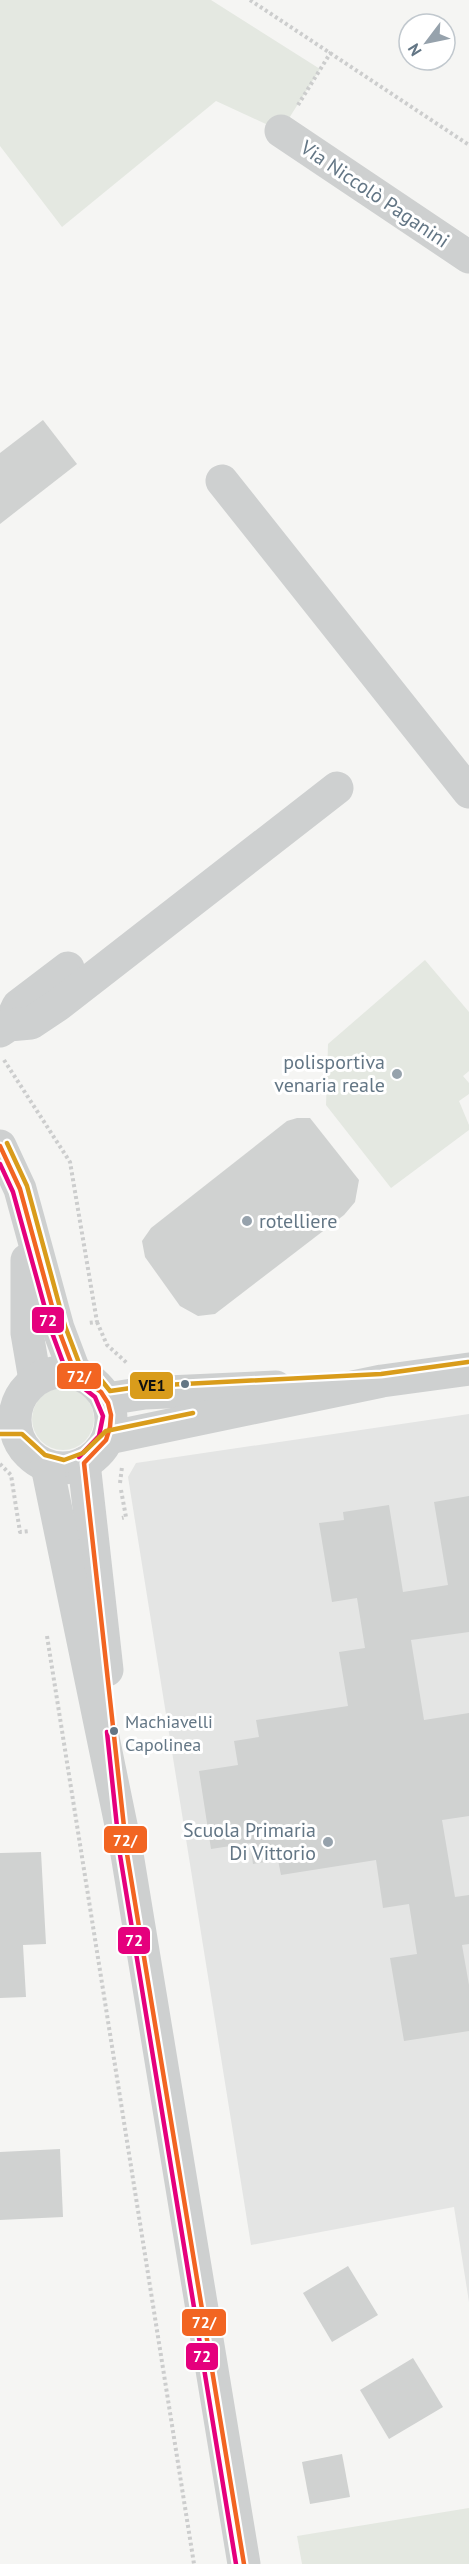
<svg xmlns="http://www.w3.org/2000/svg" width="469" height="2564" font-family="'PT Sans',sans-serif">
	<style>
		.built { fill: #e4e5e4 }
		.green { fill: #e4e8e1 }
		.building { fill: #d0d2d1 }
		.lines { fill: none; stroke-linecap: round; stroke-linejoin: round }
		.path { stroke: #cccdcd; stroke-width: 4; stroke-dasharray: 3 3; stroke-linecap: butt }
		.minor { stroke: #ced0d0; stroke-width: 33 }
		.bus-1-casing { stroke: #fff; stroke-width: 9 }
		.bus-2-casing { stroke: #fff; stroke-width: 9 }
		.bus-3-casing { stroke: #fff; stroke-width: 9 }
		.bus-1 { stroke: #f26522; stroke-width: 4.5 }
		.bus-2 { stroke: #e5007d; stroke-width: 4.5 }
		.bus-3 { stroke: #d99c1b; stroke-width: 4.5 }
		.poi-dot { fill: #96a2ac; stroke: #fff; stroke-width: 2 }
		.bus-dot { fill: #637685; stroke: #fff; stroke-width: 2 }
		.labels { text-anchor: middle; dominant-baseline: central; stroke-width: 6; stroke-linejoin: round; paint-order: stroke }
		.bus-label { font-size: 18px; fill: #637685; stroke: #fff; text-anchor: start }
		.street-label { font-size: 20px; fill: #637685; stroke: #fff }
		.poi-label { font-size: 20px; fill: #637685; stroke: #fff; text-anchor: end }
		.line-badge { stroke: #fff; stroke-width: 2 }
		.badge-label { font-size: 16px; text-anchor: middle; font-weight: bold; fill: #fff }
		.pale-badge-label { font-size: 16px; text-anchor: middle; font-weight: bold; fill: #111 }
	</style>
	<rect width="100%" height="100%" fill="#f5f5f3"/>
	<!-- built -->
	<path class="built" d="M469,1414v888l-15,-95 -203,38 -123,-768 8,-14z"/>
	<!-- green -->
	<g class="green">
		<path d="M0,0h211l109,69 -39,62 -65,-30 -154,126 -62,-81z"/>
		<path d="M425,960l44,52v59l-6,5 6,7v11l-10,7 10,24v5l-78,58 -65,-83 2,-61z"/>
		<circle cx="63" cy="1419" r="31"/>
		<path d="M469,2508v56h-167l-5,-28z"/>
	</g>
	<!-- building -->
	<g class="building">
		<path d="M43,420l34,44 -77,60v-71z"/>
		<path d="M297,1118h13l49,62 -4,22 -11,13 -129,99 -17,2 -18,-10 -35,-49 -3,-16 9,-13 136,-107z"/>
		<path d="M469,1496v136l-58,8 13,80 45,-7v103l-27,4 13,77 14,-2v49l-7,1 7,40v46l-65,10 -14,-83 27,-4 -8,-50 -26,4 -7,-48 -95,15 -3,-15 -25,4 -3,-21 -39,6 -12,-78 39,-6 -4,-24 25,-4 -3,-17 92,-14 -9,-54 26,-4 -8,-50 -25,4 -13,-79 25,-3 -1,-8 46,-7 14,87 45,-7 -14,-83z"/>
		<path d="M41,1852l5,92 -23,1 3,52 -26,1v-145z"/>
		<path d="M60,2149l3,68 -63,3v-68z"/>
		<path d="M348,2266l30,49 -46,27 -29,-49z"/>
		<path d="M413,2358l30,49 -54,32 -29,-49z"/>
		<path d="M342,2454l8,43 -40,7 -8,-42z"/>
	</g>
	<g class="lines">
		<!-- path -->
		<g class="path">
			<path d="M250,0l219,145"/>
			<path d="M298,105l33,-53"/>
			<path d="M4,1060l66,102 27,160 -9,1"/>
			<path d="M97,1322l10,23 21,19"/>
			<path d="M0,1464l11,11 9,57 9,-1"/>
			<path d="M120,1483l2,-16"/>
			<path d="M121,1490l5,27 -4,1"/>
			<path d="M47,1636l147,928"/>
		</g>
		<!-- minor -->
		<g class="minor">
			<path d="M281,131l188,126"/>
			<path d="M222,481l247,311"/>
			<path d="M9,1025l9,-19 50,-38"/>
			<path d="M0,1031l9,-6 22,-2 27,-18 279,-217"/>
			<path d="M0,1146l20,43 38,139 17,45"/>
			<path d="M27,1260v73l8,47"/>
			<circle cx="63" cy="1420" r="48"/>
			<path d="M107,1399l38,-6 131,-6"/>
			<path d="M108,1438l274,-57 87,-12"/>
			<path d="M84,1463l23,207"/>
			<path d="M47,1466l80,388 117,710"/>
		</g>
		<!-- bus-1 casing -->
		<g class="bus-1-casing">
			<path id="bus-1" d="M0,1146l20,43 38,139 17,45 26,19 7,11 3,12 -1,12 -4,13 -22,23 43,391 117,710"/>
		</g>
		<!-- bus-2 casing -->
		<g class="bus-2-casing">
			<g id="bus-2">
				<path d="M0,1164l13,28 38,138 17,46 27,21 8,19 -4,20 -20,21"/>
				<path d="M107,1732l13,123 116,709"/>
			</g>
		</g>
		<!-- bus-3 casing -->
		<g class="bus-3-casing">
			<g id="bus-3">
				<path d="M7,1143l20,43 38,140 16,42 17,8 12,15 35,-5 236,-12 87,-12"/>
				<path d="M0,1434h22l23,21 19,5 19,-7 23,-22 87,-18"/>
			</g>
		</g>
		<!-- bus-1 -->
		<use href="#bus-1" class="bus-1"/>
		<!-- bus-2 -->
		<use href="#bus-2" class="bus-2"/>
		<!-- bus-3 -->
		<use href="#bus-3" class="bus-3"/>
	</g>
	<!-- markers -->
	<g class="poi-dot">
		<circle cx="397" cy="1074" r="6"/>
		<circle cx="247" cy="1221" r="6"/>
		<circle cx="328" cy="1842" r="6"/>
	</g>
	<g class="bus-dot">
		<circle cx="185" cy="1384" r="5"/>
		<circle cx="114" cy="1731" r="5"/>
	</g>
	<g class="labels">
		<!-- bus labels -->
		<g class="bus-label">
			<text x="125" y="1721">Machiavelli<tspan x="125" dy="23">Capolinea</tspan></text>
		</g>
		<!-- street labels -->
		<g class="street-label">
			<text transform="translate(375 194) rotate(34)">Via Niccolò Paganini</text>
		</g>
		<!-- poi labels -->
		<g class="poi-label">
			<text x="385" y="1062">polisportiva<tspan x="385" dy="23">venaria reale</tspan></text>
			<text x="259" y="1221" text-anchor="start">rotelliere</text>
			<text x="316" y="1830">Scuola Primaria<tspan x="316" dy="23">Di Vittorio</tspan></text>
		</g>
	</g>
	<g class="line-badge">
		<rect x="31" y="1306" width="34" height="28" rx="6" fill="#e5007d"/>
		<rect x="56" y="1362" width="46" height="28" rx="6" fill="#f26522"/>
		<rect x="129" y="1371" width="45" height="29" rx="6" fill="#d99c1b"/>
		<rect x="103" y="1825" width="45" height="29" rx="6" fill="#f26522"/>
		<rect x="117" y="1926" width="34" height="29" rx="6" fill="#e5007d"/>
		<rect x="181" y="2308" width="46" height="29" rx="6" fill="#f26522"/>
		<rect x="185" y="2342" width="34" height="29" rx="6" fill="#e5007d"/>
	</g>
	<g class="badge-label">
		<text x="48" y="1326">72</text>
		<text x="79" y="1382">72/</text>
		<text x="125" y="1846">72/</text>
		<text x="134" y="1946">72</text>
		<text x="204" y="2328">72/</text>
		<text x="202" y="2362">72</text>
	</g>
	<g class="pale-badge-label">
		<text x="152" y="1391">VE1</text>
	</g>
	<!-- north arrow -->
	<g transform="translate(427 42) rotate(238)"><circle r="28" fill="#ffffff" stroke="#c1c8ce" stroke-width="1.5"/>
	<path d="M0-4.5L10 22L0 15L-10 22Z" fill="#96a2ac"/>
	<text y="-9" font-size="16" font-weight="bold" text-anchor="middle" fill="#637685">N</text>
	</g>
</svg>
